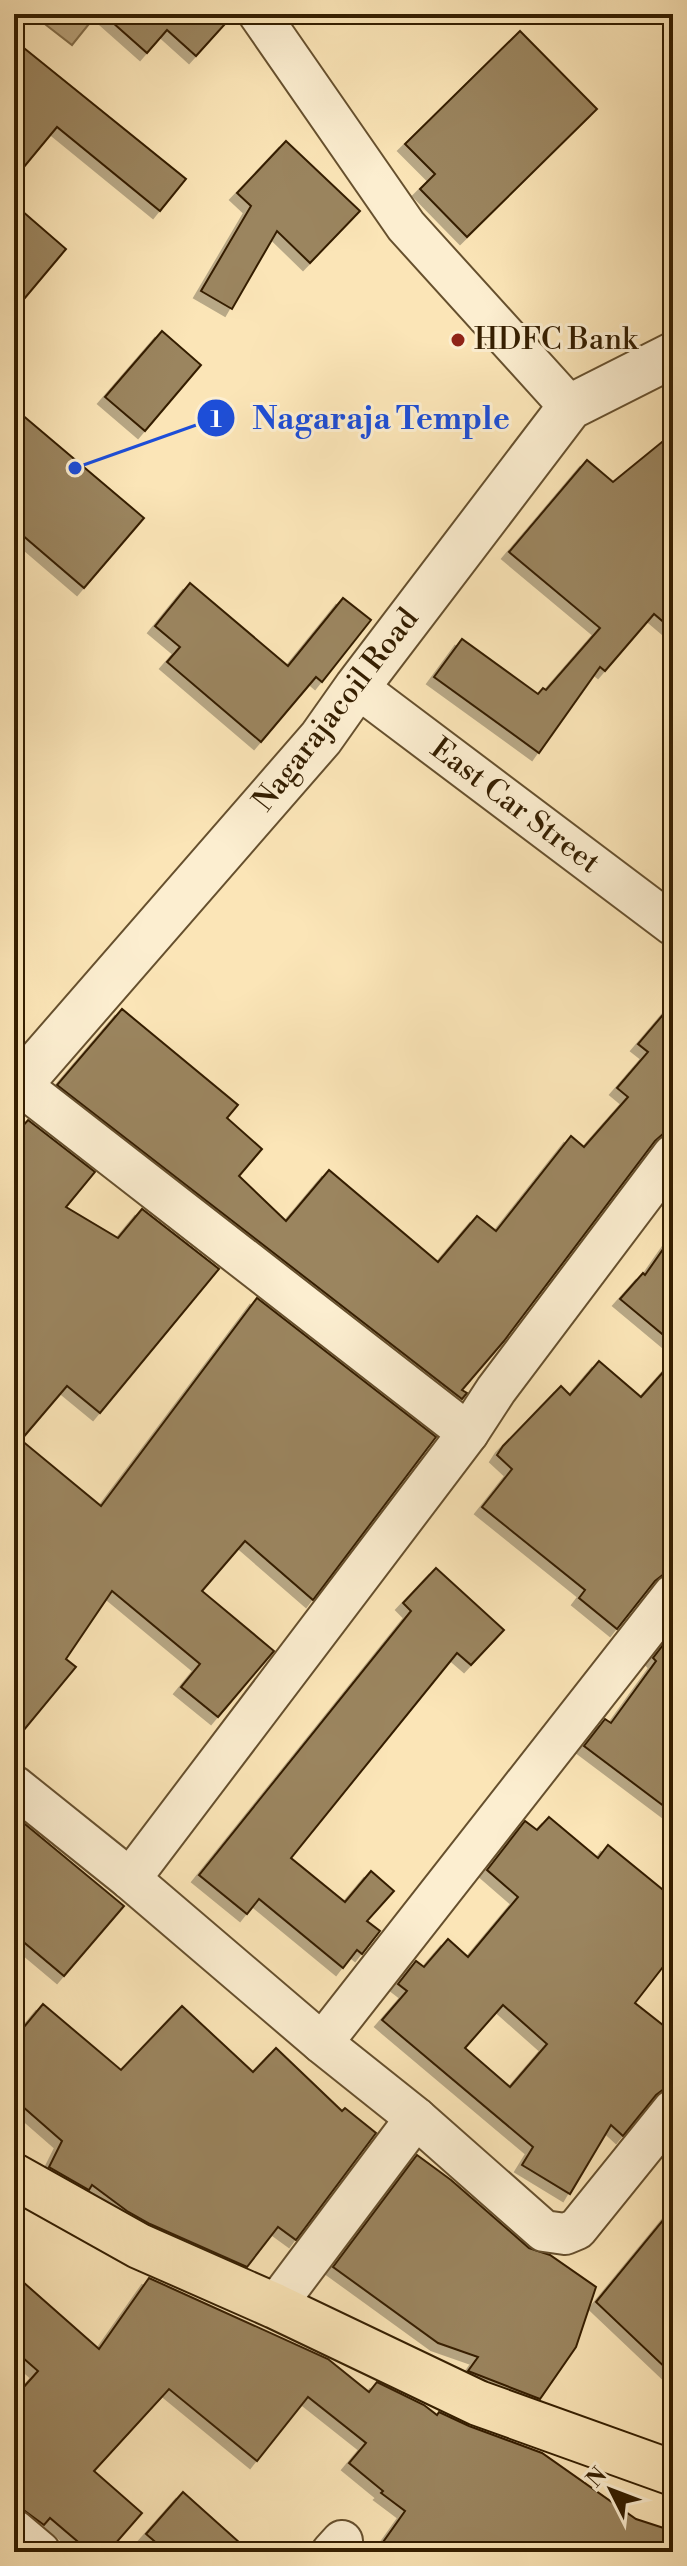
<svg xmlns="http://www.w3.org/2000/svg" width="687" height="2566" font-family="'Libre Bodoni',serif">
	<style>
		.water { fill: #b7a179; stroke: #836d49; stroke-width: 2 }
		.building { fill: #9b855f; stroke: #341e00; stroke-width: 2; fill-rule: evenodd; filter: url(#shadow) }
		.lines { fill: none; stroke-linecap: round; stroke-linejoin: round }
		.minor-casing { stroke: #66502e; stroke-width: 44 }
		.tertiary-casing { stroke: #66502e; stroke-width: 48 }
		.primary-casing { stroke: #341e00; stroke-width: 48 }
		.minor { stroke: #fceed0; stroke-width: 40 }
		.tertiary { stroke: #fceed0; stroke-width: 44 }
		.primary { stroke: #fbe5b7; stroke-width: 44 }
		.poi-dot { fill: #8f2418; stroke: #fceed0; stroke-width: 3 }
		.labels { text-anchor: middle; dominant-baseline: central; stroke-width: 6; stroke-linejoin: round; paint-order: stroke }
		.poi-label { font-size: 30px; fill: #341e00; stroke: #fceed0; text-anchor: start }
		.street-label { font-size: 30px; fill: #341e00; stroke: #fceed0 }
		.leader { fill: none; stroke: #1d4ed8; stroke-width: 3 }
		.callout-dot { fill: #1d4ed8; stroke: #fceed0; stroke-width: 3 }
		.mark-label { font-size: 24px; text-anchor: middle; font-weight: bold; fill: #fff }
		.callout-label { font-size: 32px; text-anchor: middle; font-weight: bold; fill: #1d4ed8; stroke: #fceed0; stroke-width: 6; stroke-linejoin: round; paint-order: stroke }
	</style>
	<defs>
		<filter id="shadow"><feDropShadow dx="-7" dy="7" stdDeviation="0" flood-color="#0004"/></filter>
	</defs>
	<rect width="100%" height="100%" fill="#fbe5b7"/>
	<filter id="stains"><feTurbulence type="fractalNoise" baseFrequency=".0025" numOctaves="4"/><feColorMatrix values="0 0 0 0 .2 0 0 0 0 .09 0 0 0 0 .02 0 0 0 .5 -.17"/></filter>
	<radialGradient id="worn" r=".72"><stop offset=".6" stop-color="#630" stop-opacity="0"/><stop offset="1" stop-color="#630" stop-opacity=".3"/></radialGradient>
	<!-- water -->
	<path class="water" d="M32,14h65l-25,31z"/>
	<!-- building -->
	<g class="building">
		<path d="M103,14h131l-38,42 -29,-26 -20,23z"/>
		<path d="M520,31l77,78 -130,128 -47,-48 15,-15 -30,-30z"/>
		<path d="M14,40l172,139 -26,32 -103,-84 -43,52z"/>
		<path d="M286,141l74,70 -50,52 -33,-32 -45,78 -31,-18 50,-85 -14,-13z"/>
		<path d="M14,204l52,45 -52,62z"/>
		<path d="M162,331l39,34 -56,66 -40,-34z"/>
		<path d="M14,408l130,110 -60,70 -70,-60z"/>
		<path d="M673,433v197l-19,-16 -49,57 -5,-4 -61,86 -105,-76 28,-38 76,55 5,-6 3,2 54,-62 -91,-76 78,-92 26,22z"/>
		<path d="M190,583l98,83 55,-68 28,22 -49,62 -6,-5 -55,65 -94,-80 13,-15 -25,-21z"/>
		<path d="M673,1003v129l-10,2 -8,7 -151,200 -42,49 5,3 -5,6 -405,-314 65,-76 116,96 -11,13 35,31 -23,27 47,45 43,-51 109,92 39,-46 19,15 75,-95 13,11 44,-50 -11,-9 31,-36 -10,-8z"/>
		<path d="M28,1120l67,52 -29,35 52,31 24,-29 77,60 -119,144 -33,-27 -46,54 80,66 156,-208 179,139 -123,163 -68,-59 -43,50 72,60 -56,66 -37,-30 19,-23 -88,-73 -46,68 10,8 -62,75v-606z"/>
		<path d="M673,1235v108l-53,-44 23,-26 2,2z"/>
		<path d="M599,1361l42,36 32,-36v212l-9,1 -9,7 -38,48 -38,-31 6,-8 -103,-83 30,-38 -15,-14 6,-9 58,-60 9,9z"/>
		<path d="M436,1568l68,62 -33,35 -14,-12 -166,205 54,44 26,-31 23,20 -27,30 13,10 -18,23 -5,-4 -14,18 -84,-69 -12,15 -48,-39 212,-264 -8,-8z"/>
		<path d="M673,1632v181l-89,-67 21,-27 6,4 45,-62 -3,-3z"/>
		<path d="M14,1815l110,91 -60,70 -50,-42z"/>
		<path d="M549,1817l49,41 10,-13 65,53v56l-38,49 38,30v55l-9,1 -8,6 -33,41 -12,-11 -41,69 -48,-29 11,-18 -151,-127 25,-29 -9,-7 18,-23 8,6 24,-28 20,18 50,-60 -31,-27 38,-49 12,9zM503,2005l44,39 -37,43 -45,-39z"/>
		<path d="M43,2004l78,66 61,-64 71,66 23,-24 66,63 3,-3 31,25 -80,107 -18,-13 -31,40 -97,-43 -23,-13 -35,-26 -3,5 -40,-23 13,-26 -48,-42v-60z"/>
		<path d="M417,2155l34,25 78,68 21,7 46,32 -20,60 -36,52 -72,-28 10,-14 -40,-14 -105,-76z"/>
		<path d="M673,2208v167l-77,-73z"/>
		<path d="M14,2274l85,75 50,-71 179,81 41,33 8,-10 47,23 13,10 2,-3 30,14 73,27 94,66 37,12v21h-297l29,-41 -24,-18 2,-2 -34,-28 17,-20 -58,-46 -51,64 -88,-72 -75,82 48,42 -34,39h-18l-40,-34 -6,7 -30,-22v-105l24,-27 -24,-21z"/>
		<path d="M183,2492l67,60h-83l-21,-18z"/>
	</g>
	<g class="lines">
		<!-- minor casing -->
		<g class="minor-casing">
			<g id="minor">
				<path d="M259,14l147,212 164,181"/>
				<path d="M357,687l316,238"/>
				<path d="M19,1084l449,349"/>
				<path d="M14,1786l116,93 192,164 94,75 128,113 21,3 12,-5 96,-119"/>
				<path d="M130,1879l338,-446 28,-43 177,-235"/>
				<path d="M322,2043l351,-448"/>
				<path d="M275,2306l141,-188"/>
				<path d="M14,2530l26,22"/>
				<path d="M332,2552l10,-11"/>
			</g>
		</g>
		<!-- tertiary casing -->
		<g class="tertiary-casing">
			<path id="tertiary" d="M14,1091l307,-353 36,-51 213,-280 103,-52"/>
		</g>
		<!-- primary casing -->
		<g class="primary-casing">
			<path id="primary" d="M14,2176l125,70 136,60 203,97 195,70"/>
		</g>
		<!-- minor -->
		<use href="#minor" class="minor"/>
		<!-- tertiary -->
		<use href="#tertiary" class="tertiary"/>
		<!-- primary -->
		<use href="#primary" class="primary"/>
	</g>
	<!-- markers -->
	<circle class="poi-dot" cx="458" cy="340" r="8"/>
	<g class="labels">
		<!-- poi labels -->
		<g class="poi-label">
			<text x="474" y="340">HDFC Bank</text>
		</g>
		<!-- street labels -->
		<g class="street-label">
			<text transform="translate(336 710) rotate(-52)">Nagarajacoil Road</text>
			<text transform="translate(515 806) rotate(37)">East Car Street</text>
		</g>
	</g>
	<!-- callouts -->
	<path class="leader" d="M75 468L216 418"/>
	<g class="callout-dot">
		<circle cx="75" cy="468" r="8"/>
		<circle cx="216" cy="418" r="20"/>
	</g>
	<g class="mark-label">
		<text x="216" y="427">1</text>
	</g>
	<g class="callout-label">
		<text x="381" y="429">Nagaraja Temple</text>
	</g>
	<!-- margin -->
	<rect width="687" height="2566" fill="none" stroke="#fbe5b7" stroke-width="48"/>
	<rect x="16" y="16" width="655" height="2534" fill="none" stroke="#341e00" stroke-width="4"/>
	<rect x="24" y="24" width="639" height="2518" fill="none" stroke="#341e00" stroke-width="2"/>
	<!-- north arrow -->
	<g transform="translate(611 2490) rotate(312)" stroke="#fceed0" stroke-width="6" paint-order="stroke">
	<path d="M0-6L14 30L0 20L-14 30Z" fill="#341e00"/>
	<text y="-12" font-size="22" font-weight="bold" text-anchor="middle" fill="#341e00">N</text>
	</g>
	<rect width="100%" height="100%" filter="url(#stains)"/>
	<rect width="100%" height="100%" fill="url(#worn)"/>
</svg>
